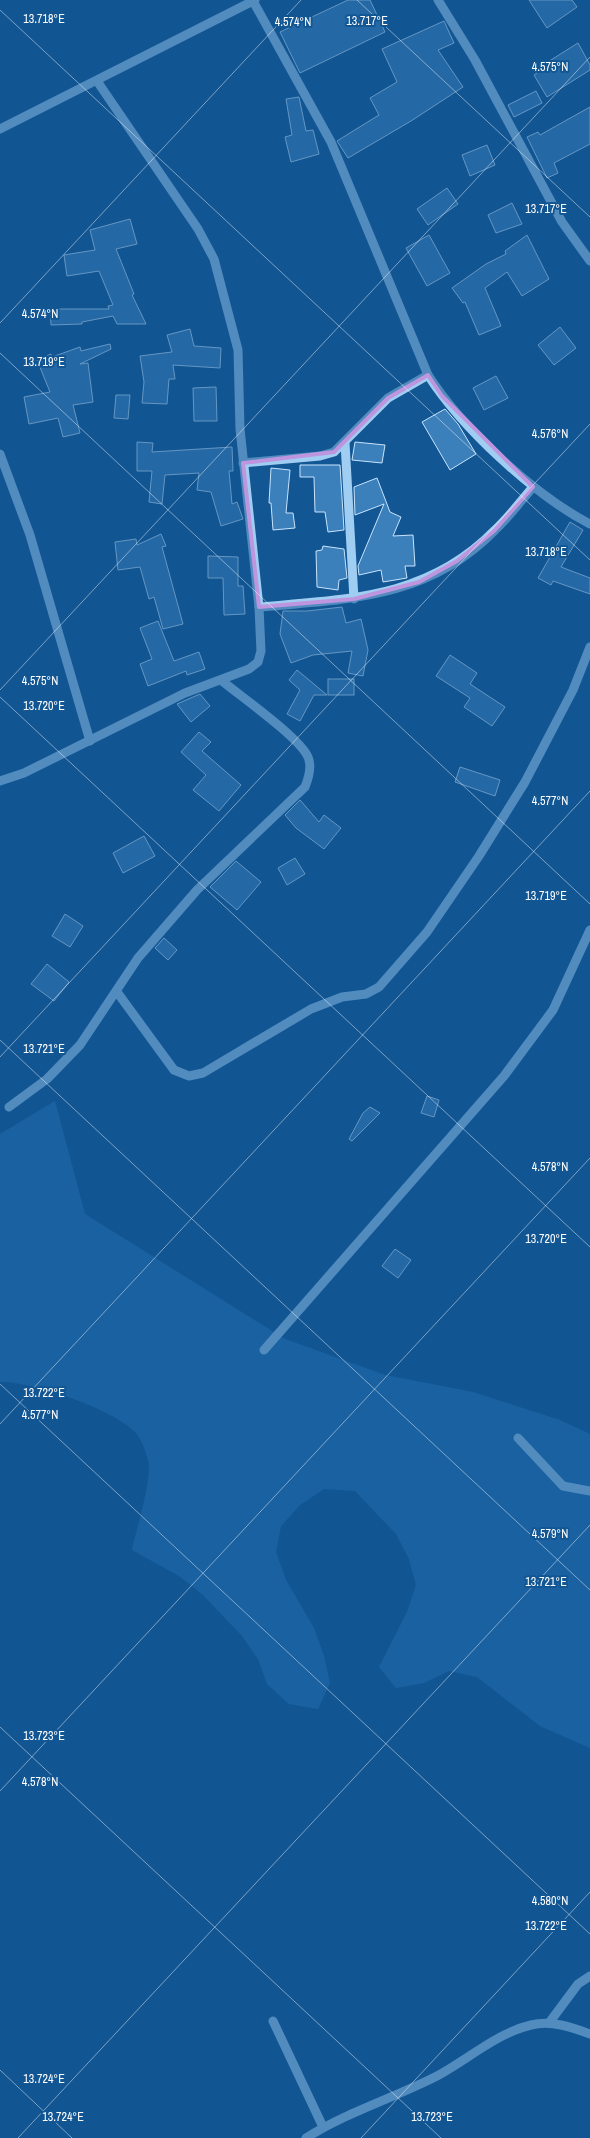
<svg xmlns="http://www.w3.org/2000/svg" width="590" height="2138" font-family="'Archivo Narrow',sans-serif">
	<style>
		.green { fill: #2470b2 }
		.building { fill: #3b7fbb; stroke: #c8e4fd }
		.lines { fill: none; stroke-linecap: round; stroke-linejoin: round }
		.minor { stroke: #a0cdf2; stroke-width: 9 }
		.marked { fill: none; stroke: #bd96df; stroke-width: 4; stroke-linejoin: round }
		.ticks { fill: none; stroke: #fff; stroke-width: 1; stroke-opacity: 0.45 }
		.ticks-label { font-size: 12px; text-anchor: middle; fill: #fff; stroke: #125693; stroke-width: 4; stroke-linejoin: round; paint-order: stroke }
	</style>
	<rect width="100%" height="100%" fill="#125693"/>
	<!-- green -->
	<path class="green" d="M55,1101l30,113 200,125 100,36 88,17 87,28 30,14v314l-50,-22 -63,-49 -28,-6 -25,12 -28,5 -17,-21 28,-55 9,-27 -7,-26 -13,-25 -41,-43 -31,-2 -24,16 -19,21 -5,26 10,28 28,48 10,28 6,27 -12,26 -29,-5 -22,-20 -9,-25 -16,-23 -39,-41 -24,-19 -47,-26c4,-20 21,-72 16,-90 -2,-8 -7,-22 -13,-28 -22,-23 -103,-51 -135,-50v-248z"/>
	<!-- building -->
	<g class="building">
		<path d="M348,0h22l15,32 -85,41 -20,-41z"/>
		<path d="M529,0h43l5,7 -30,21z"/>
		<path d="M444,21l10,22 -16,7 25,37 -52,34 -63,37 -11,-17 42,-26 -9,-17 27,-16 -15,-33z"/>
		<path d="M578,43l12,22v5l-43,27 -13,-22 3,-2 -2,-3z"/>
		<path d="M536,91l6,12 -28,14 -6,-12z"/>
		<path d="M299,97l7,34 7,-1 6,24 -28,8 -6,-25 7,-2 -6,-36z"/>
		<path d="M590,107v37l-36,19 4,10 -11,5 -20,-41 11,-5 2,3z"/>
		<path d="M487,145l8,20 -25,11 -8,-21z"/>
		<path d="M447,188l11,16 -30,21 -11,-16z"/>
		<path d="M512,203l10,21 -26,9 -8,-18z"/>
		<path d="M130,219l7,25 -21,5 18,45 -2,1 14,29h-29l-4,-8 -31,6v2l-31,1 -1,-16h59l-1,-3 5,-1 -14,-34 -32,5 -3,-21 31,-5 -5,-20z"/>
		<path d="M429,235l21,38 -23,13 -21,-38z"/>
		<path d="M527,235l22,44 -27,17 -15,-24 -22,16 16,38 -22,9 -14,-33 -2,1 -11,-15 34,-24 20,-10 -1,-3z"/>
		<path d="M560,327l16,21 -22,17 -16,-20z"/>
		<path d="M190,329l4,17 27,2 -1,20 -47,-3 2,14h-6l-2,25 -25,-1 2,-21 -4,-26 32,-4 -5,-17z"/>
		<path d="M110,344l1,5 -31,15 8,-1 5,39 -20,3 7,28 -17,4 -5,-19 -29,6 -5,-27 26,-5 -13,-32 14,-6 1,3 28,-10 1,4z"/>
		<path d="M496,376l12,22 -24,12 -11,-22z"/>
		<path d="M216,387l1,34h-23l-1,-33z"/>
		<path d="M116,395h14l-2,24 -14,-1z"/>
		<path d="M445,409l13,15 18,30 -26,16 -28,-48z"/>
		<path d="M137,442l16,1 -1,9 80,-5 1,24h-4l3,33 5,-2 6,17 -22,7 -10,-34 -14,-2 2,-17 -34,2 -3,29 -13,-2 3,-31h-15z"/>
		<path d="M355,442l30,3 -3,18 -30,-3z"/>
		<path d="M300,465h40l4,65 -16,2 -3,-20h-10l-1,-35h-14z"/>
		<path d="M271,468l19,2 -4,43h7l2,15 -22,2 -2,-27h-2z"/>
		<path d="M377,478l13,34 11,5 -8,19 20,-1 2,31h-10l2,12 -24,4 -2,-12 -22,5 -1,-9 26,-62 -29,11 -1,-28z"/>
		<path d="M570,522l13,8 -22,37 29,11v16l-37,-13 -2,4 -13,-7z"/>
		<path d="M161,534l5,12 -4,1 21,77 -20,5 -9,-32 -5,2 -9,-32 -22,3 -3,-28 21,-3 1,6z"/>
		<path d="M323,546l21,3 3,29 -8,2 -1,10 -21,-3 -1,-36 6,-1z"/>
		<path d="M208,556l30,1v29h5l2,28 -21,1 -1,-37h-15z"/>
		<path d="M342,607l4,16 15,-4 7,31 -5,26 -15,-3 4,-22 -39,4 -22,8 -11,-29 3,-23h24z"/>
		<path d="M158,621l16,40 25,-9 6,17 -18,6 -1,-4 -38,15 -8,-22 12,-5 -12,-31z"/>
		<path d="M450,655l27,18 -7,11 35,23 -13,19 -28,-19 6,-9 -34,-22z"/>
		<path d="M297,670l30,25h-13l-14,26 -13,-7 13,-24 -11,-10z"/>
		<rect x="328" y="679" width="26" height="16"/>
		<path d="M200,694l10,12 -19,16 -14,-18z"/>
		<path d="M199,732l12,10 -9,9 39,34 -22,26 -26,-21 13,-15 -25,-23z"/>
		<path d="M460,767l40,13 -5,16 -40,-14z"/>
		<path d="M300,800l19,22 5,-7 17,13 -17,21 -28,-21 -11,-13z"/>
		<path d="M144,836l11,20 -32,17 -10,-20z"/>
		<path d="M295,858l10,16 -18,11 -9,-17z"/>
		<path d="M236,861l25,21 -24,28 -27,-23z"/>
		<path d="M65,914l18,12 -13,21 -18,-11z"/>
		<path d="M164,938l13,12 -9,10 -13,-12z"/>
		<path d="M47,964l22,18 -15,19 -23,-17z"/>
		<path d="M427,1096l12,4 -5,17 -13,-4z"/>
		<path d="M370,1107l10,6 -28,28 -3,-2 14,-26z"/>
		<path d="M395,1249l16,11 -13,18 -16,-12z"/>
	</g>
	<g class="lines">
		<!-- minor -->
		<g class="minor">
			<path d="M438,0l37,60 87,162 28,39"/>
			<path d="M253,1l78,141 97,233c34,53 106,120 162,149"/>
			<path d="M0,129l255,-129"/>
			<path d="M345,443l9,156"/>
			<path d="M0,454l30,81 60,206"/>
			<path d="M243,463l77,-7 14,-4 54,-54 40,-23"/>
			<path d="M259,607c89,-8 169,-8 236,-77 14,-13 25,-28 38,-43"/>
			<path d="M0,781l24,-8 161,-80 64,-24 9,-7 3,-11 -2,-44 -19,-178 -2,-79 -24,-91 -16,-30 -101,-148"/>
			<path d="M117,992l57,78 15,6 14,-3 108,-64 31,-12 24,-3 13,-7 48,-55 52,-76 46,-74 48,-92 17,-43"/>
			<path d="M9,1107l38,-28 33,-34 58,-87 59,-68 108,-103c4,-10 7,-21 3,-30 -9,-20 -68,-61 -87,-77"/>
			<path d="M264,1350l240,-274 49,-66 37,-80"/>
			<path d="M518,1438l45,48 27,5"/>
			<path d="M273,2021l50,106"/>
			<path d="M549,2023l29,-39 12,-8"/>
			<path d="M306,2138c41,-26 88,-40 131,-62 30,-16 60,-43 94,-51 20,-5 40,2 59,9"/>
		</g>
	</g>
	<!-- marked area -->
	<path d="M0 0H590V2138H0ZM428,375l14,21 91,91 -39,44 -37,30 -38,21 -65,17 -95,8 -16,-144 91,-11 54,-54z" fill="#125693" fill-opacity=".55" fill-rule="evenodd"/>
	<path class="marked" d="M428,375l14,21 91,91 -39,44 -37,30 -38,21 -65,17 -95,8 -16,-144 91,-11 54,-54z"/>
	<!-- ticks -->
	<path class="ticks" d="M357,0l233,217M0,10l590,550M0,323l301,-323M0,353l590,551M0,690l590,-633M0,697l590,550M0,1040l590,550M0,1057l590,-633M0,1384l590,550M0,1424l590,-633M0,1727l441,411M0,1791l590,-633M0,2070l72,68M18,2138l572,-613M361,2138l229,-246"/>
	<g class="ticks-label">
		<text x="44" y="23">13.718°E</text>
		<text x="367" y="25">13.717°E</text>
		<text x="293" y="26">4.574°N</text>
		<text x="550" y="71">4.575°N</text>
		<text x="546" y="213">13.717°E</text>
		<text x="40" y="318">4.574°N</text>
		<text x="44" y="366">13.719°E</text>
		<text x="550" y="438">4.576°N</text>
		<text x="546" y="556">13.718°E</text>
		<text x="40" y="685">4.575°N</text>
		<text x="44" y="710">13.720°E</text>
		<text x="550" y="805">4.577°N</text>
		<text x="546" y="900">13.719°E</text>
		<text x="44" y="1053">13.721°E</text>
		<text x="550" y="1171">4.578°N</text>
		<text x="546" y="1243">13.720°E</text>
		<text x="44" y="1397">13.722°E</text>
		<text x="40" y="1419">4.577°N</text>
		<text x="550" y="1538">4.579°N</text>
		<text x="546" y="1586">13.721°E</text>
		<text x="44" y="1740">13.723°E</text>
		<text x="40" y="1786">4.578°N</text>
		<text x="550" y="1905">4.580°N</text>
		<text x="546" y="1930">13.722°E</text>
		<text x="44" y="2083">13.724°E</text>
		<text x="63" y="2121">13.724°E</text>
		<text x="432" y="2121">13.723°E</text>
	</g>
</svg>
